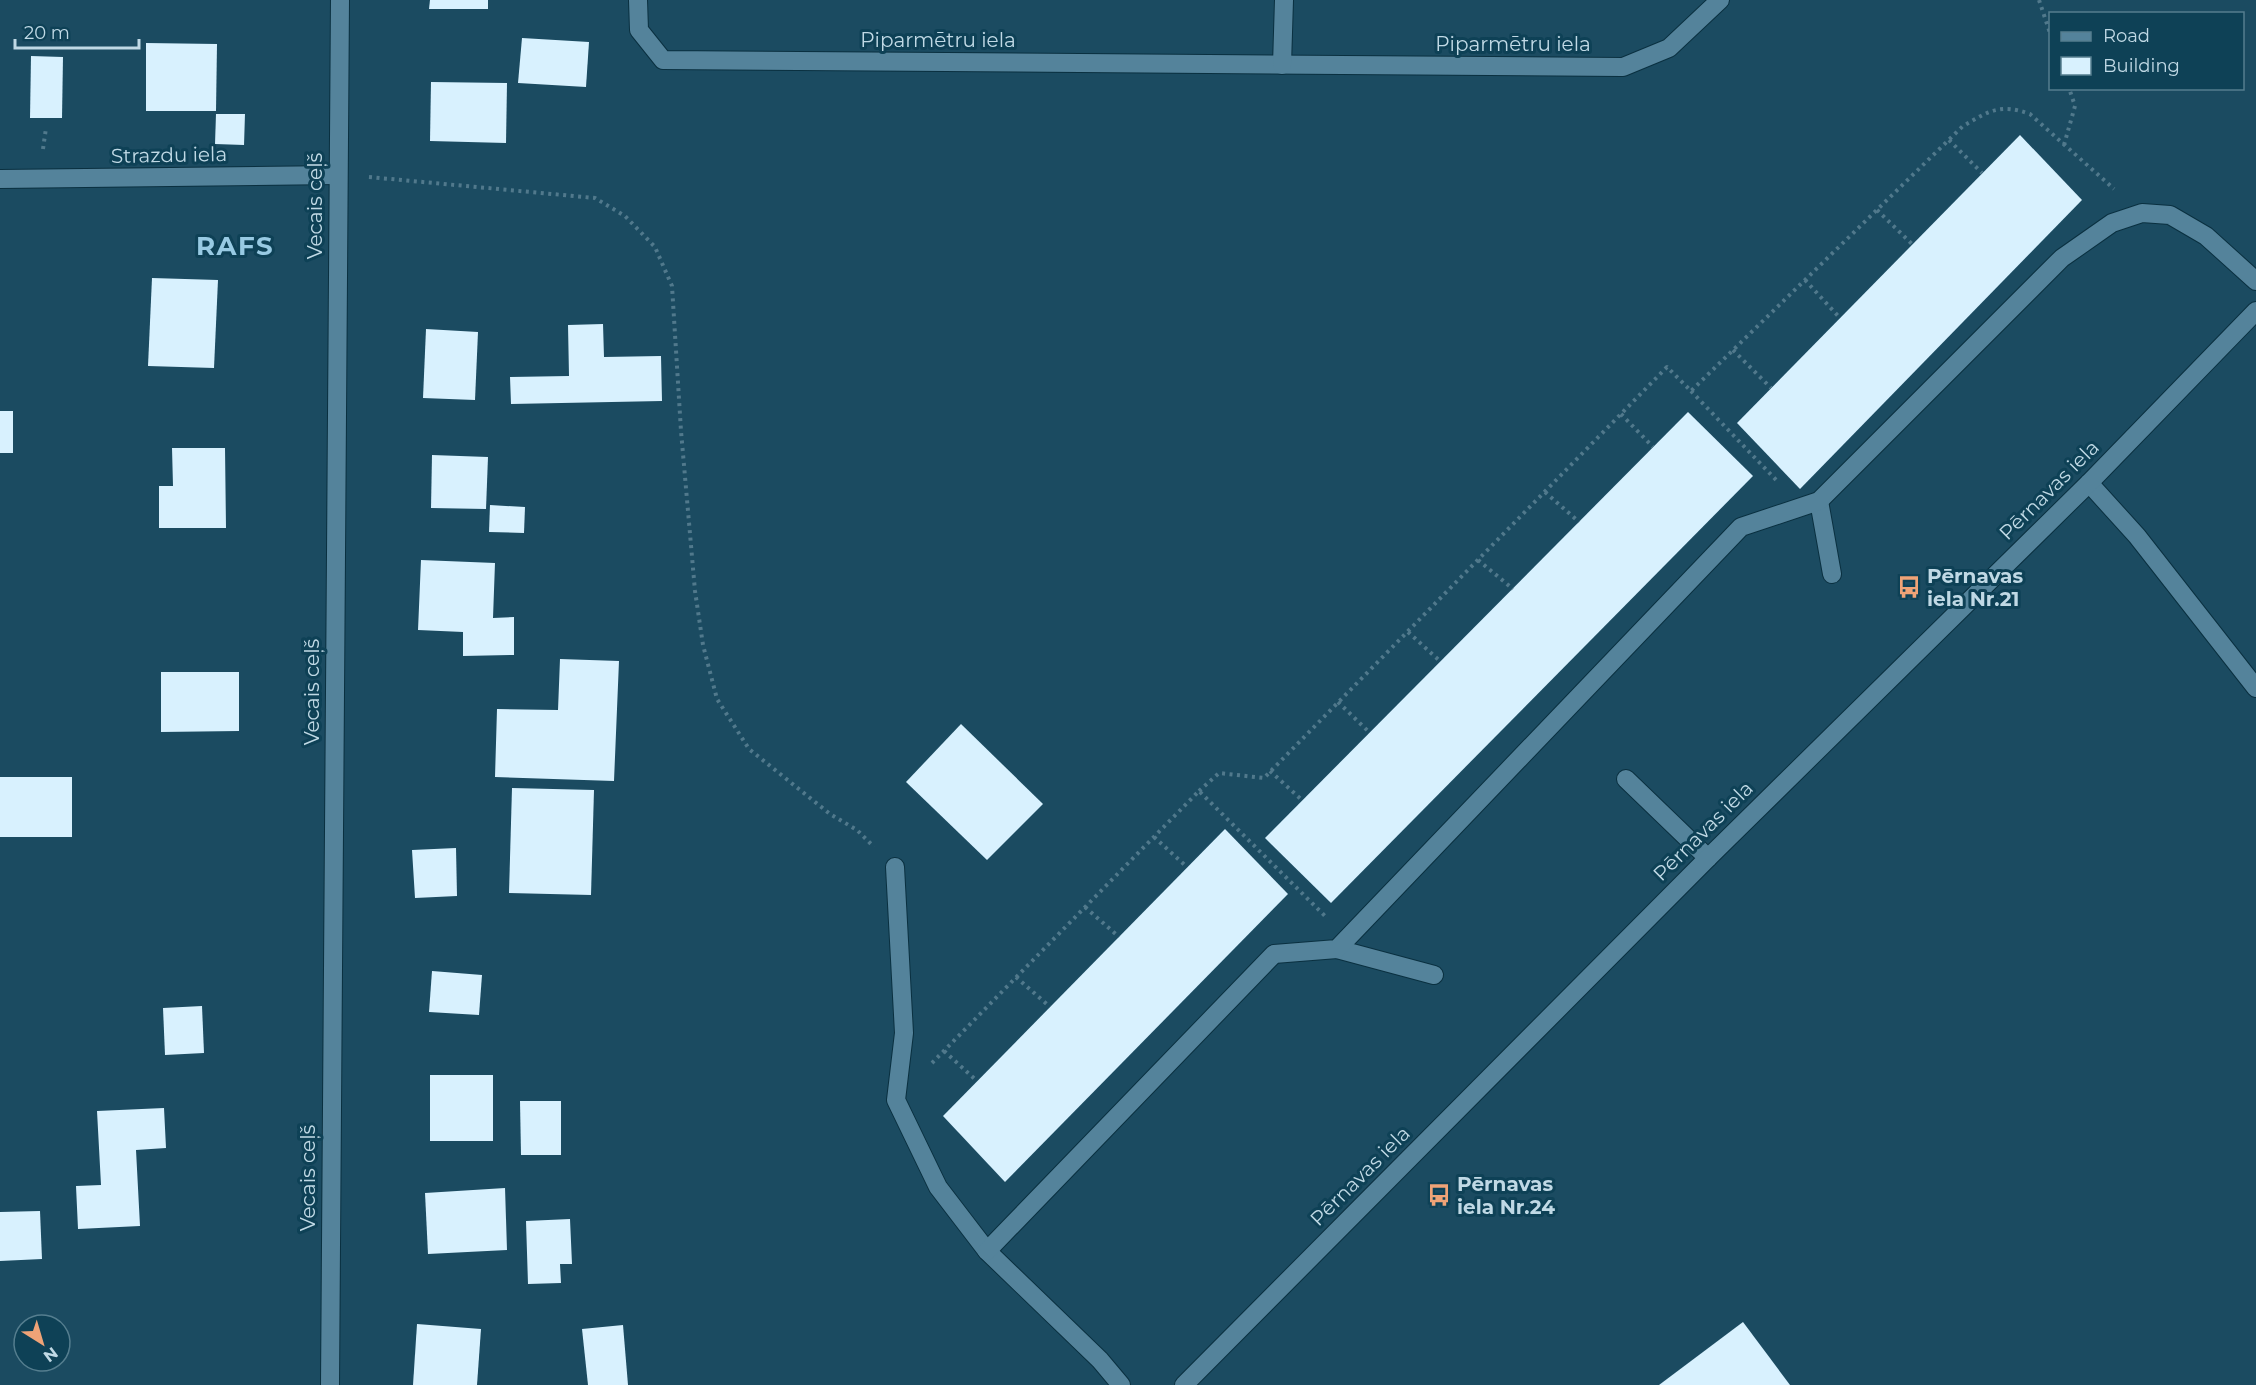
<svg xmlns="http://www.w3.org/2000/svg" width="2256" height="1385" font-family="Montserrat,sans-serif">
	<style>
		.building { fill: #d8f1fe }
		.lines { fill: none; stroke-linecap: round; stroke-linejoin: round }
		.minor-casing { stroke: #0a3040; stroke-width: 20 }
		.path { stroke: #51798c; stroke-width: 4; stroke-dasharray: 3 4.5; stroke-linecap: butt }
		.minor { stroke: #54839b; stroke-width: 18 }
		.labels { text-anchor: middle; dominant-baseline: central; stroke-width: 6; stroke-linejoin: round; paint-order: stroke }
		.street-label { font-size: 20px; fill: #c0d9e5; stroke: #0e4156 }
		.poi-label { font-size: 20px; font-weight: bold; fill: #c0d9e5; stroke: #0e4156; text-anchor: start }
		.district-label { font-size: 26px; font-weight: bold; letter-spacing: 1.5px; fill: #98cae3; stroke: #0e4156 }
	</style>
	<rect width="100%" height="100%" fill="#1b4b61"/>
	<!-- building -->
	<g class="building">
		<path d="M430,0h58v9h-59z"/>
		<path d="M522,38l67,4 -3,45 -68,-4z"/>
		<path d="M146,43l71,1 -1,67h-70z"/>
		<path d="M31,56l32,1 -1,61h-32z"/>
		<path d="M431,82l76,1 -1,60 -76,-2z"/>
		<path d="M216,114h29l-1,31 -29,-1z"/>
		<path d="M2020,135l62,65 -282,289 -63,-66z"/>
		<path d="M152,278l66,2 -4,88 -66,-2z"/>
		<path d="M603,324l1,33 57,-1 1,45 -151,3 -1,-27 59,-1 -1,-51z"/>
		<path d="M426,329l52,3 -3,68 -52,-2z"/>
		<rect x="0" y="411" width="13" height="42"/>
		<path d="M1688,412l65,64 -422,427 -66,-65z"/>
		<path d="M172,448h53l1,80h-67v-42h14z"/>
		<path d="M432,455l56,2 -2,52 -55,-1z"/>
		<path d="M490,505l35,2 -1,26 -35,-1z"/>
		<path d="M421,560l74,3 -2,55 21,-1v38l-51,1v-24l-45,-2z"/>
		<path d="M560,659l59,2 -5,120 -119,-4 2,-68 61,1z"/>
		<path d="M161,672h78v59l-78,1z"/>
		<path d="M961,724l82,80 -56,56 -81,-78z"/>
		<rect x="0" y="777" width="72" height="60"/>
		<path d="M512,788l82,2 -3,105 -82,-2z"/>
		<path d="M1225,829l63,65 -283,288 -62,-66z"/>
		<path d="M456,848l1,48 -42,2 -3,-48z"/>
		<path d="M432,971l50,4 -3,40 -50,-3z"/>
		<path d="M202,1006l2,47 -39,2 -2,-47z"/>
		<rect x="430" y="1075" width="63" height="66"/>
		<path d="M520,1101h41v54h-40z"/>
		<path d="M164,1108l2,40 -30,2 4,76 -62,3 -2,-43 25,-1 -4,-74z"/>
		<path d="M505,1188l2,62 -79,4 -3,-61z"/>
		<path d="M40,1211l2,48 -42,2v-49z"/>
		<path d="M570,1219l2,45h-12l1,19 -33,1 -2,-63z"/>
		<path d="M1743,1322l47,63h-131z"/>
		<path d="M417,1324l64,5 -4,56h-64z"/>
		<path d="M623,1325l5,60h-40l-6,-56z"/>
	</g>
	<g class="lines">
		<!-- minor casing -->
		<g class="minor-casing">
			<g id="minor">
				<path d="M638,0l1,30 24,30 960,7 46,-19 51,-48"/>
				<path d="M1282,65l2,-65"/>
				<path d="M0,179l338,-4"/>
				<path d="M2089,483l48,53 119,152"/>
				<path d="M1819,501l13,73"/>
				<path d="M1626,779l82,79"/>
				<path d="M895,867l9,166 -8,67 42,87 49,64 113,109 21,25"/>
				<path d="M1337,949l97,26"/>
				<path d="M987,1251l287,-297 63,-5 404,-422 78,-26 243,-243 50,-35 30,-10 28,2 36,21 50,45"/>
				<path d="M330,1385l10,-1385"/>
				<path d="M1184,1385l524,-527 381,-375 167,-172"/>
			</g>
		</g>
		<!-- path -->
		<g class="path">
			<path d="M2039,0l11,33"/>
			<path d="M1949,140l33,33"/>
			<path d="M2064,145l11,-39 -6,-18"/>
			<path d="M43,149l3,-21"/>
			<path d="M369,177l226,21 30,18 30,31 17,39 9,145 14,160 8,54 14,54 32,50 81,65 27,16 17,17"/>
			<path d="M1877,210l35,34"/>
			<path d="M1805,280l35,38"/>
			<path d="M1733,350l38,38"/>
			<path d="M1691,391l88,92"/>
			<path d="M1621,414l32,33"/>
			<path d="M1545,492l34,30"/>
			<path d="M1478,560l35,29"/>
			<path d="M1408,632l33,30"/>
			<path d="M1338,702l32,31"/>
			<path d="M1270,771l33,30"/>
			<path d="M1199,791l20,-18 45,5 403,-411 24,24 272,-265c26,-15 37,-23 67,-12l84,75"/>
			<path d="M1154,837l33,30"/>
			<path d="M1085,907l34,30"/>
			<path d="M1016,977l34,30"/>
			<path d="M944,1051l33,30"/>
			<path d="M932,1063l267,-272 126,125"/>
		</g>
		<!-- minor -->
		<use href="#minor" class="minor"/>
	</g>
	<!-- icons -->
	<defs>
		<g id="bus-bare" transform="scale(1.8)"><path d="M-5-6H5V4H4V6H2V4H-2V6H-4V4H-5ZM-3.5-4V0h7V-4ZM-3.5 1.2v1.5H-2V1.2ZM2 1.2v1.5H3.5V1.2Z" fill="#efa377" stroke="#0e4156" stroke-width="2.5" paint-order="stroke"/></g>
	</defs>
	<g fill-rule="evenodd">
		<use href="#bus-bare" x="1909" y="587"/>
		<use href="#bus-bare" x="1439" y="1195"/>
	</g>
	<g class="labels">
		<!-- street labels -->
		<g class="street-label">
			<text x="938" y="40">Piparmētru iela</text>
			<text x="1513" y="44">Piparmētru iela</text>
			<text transform="translate(169 155) rotate(-1)">Strazdu iela</text>
			<text transform="translate(315 206) rotate(-90)">Vecais ceļš</text>
			<text transform="translate(2049 490) rotate(-45)">Pērnavas iela</text>
			<text transform="translate(312 692) rotate(-90)">Vecais ceļš</text>
			<text transform="translate(1703 831) rotate(-45)">Pērnavas iela</text>
			<text transform="translate(1360 1176) rotate(-45)">Pērnavas iela</text>
			<text transform="translate(308 1178) rotate(-90)">Vecais ceļš</text>
		</g>
		<!-- poi labels -->
		<g class="poi-label">
			<text x="1927" y="576">Pērnavas<tspan x="1927" dy="23">iela Nr.21</tspan></text>
			<text x="1457" y="1184">Pērnavas<tspan x="1457" dy="23">iela Nr.24</tspan></text>
		</g>
		<!-- district labels -->
		<g class="district-label">
			<text x="235" y="246">RAFS</text>
		</g>
	</g>
	<!-- legend -->
	<rect x="2049" y="12" width="195" height="78" fill="#0e4156" stroke="#557e8f" stroke-width="1.5"/>
	<rect x="2061" y="32" width="30" height="9" fill="#54839b" stroke="#557e8f" stroke-width="1.5"/>
	<text x="2103" y="42" font-size="18" fill="#c0d9e5">Road</text>
	<rect x="2061" y="57" width="30" height="18" fill="#d8f1fe" stroke="#557e8f" stroke-width="1.5"/>
	<text x="2103" y="72" font-size="18" fill="#c0d9e5">Building</text>
	<!-- north arrow -->
	<g transform="translate(42 1343) rotate(143)"><circle r="28" fill="#0e4156" stroke="#557e8f" stroke-width="1.5"/>
	<path d="M0-4.5L10 22L0 15L-10 22Z" fill="#efa377"/>
	<text y="-9" font-size="16" font-weight="bold" text-anchor="middle" fill="#c0d9e5">N</text>
	</g>
	<!-- scale -->
	<path d="M15 39v9h124v-9" fill="none" stroke="#c0d9e5" stroke-width="3"/>
	<text x="24" y="39" font-size="18" fill="#c0d9e5" stroke="#0e4156" stroke-width="4.5" paint-order="stroke">20 m</text>
</svg>
